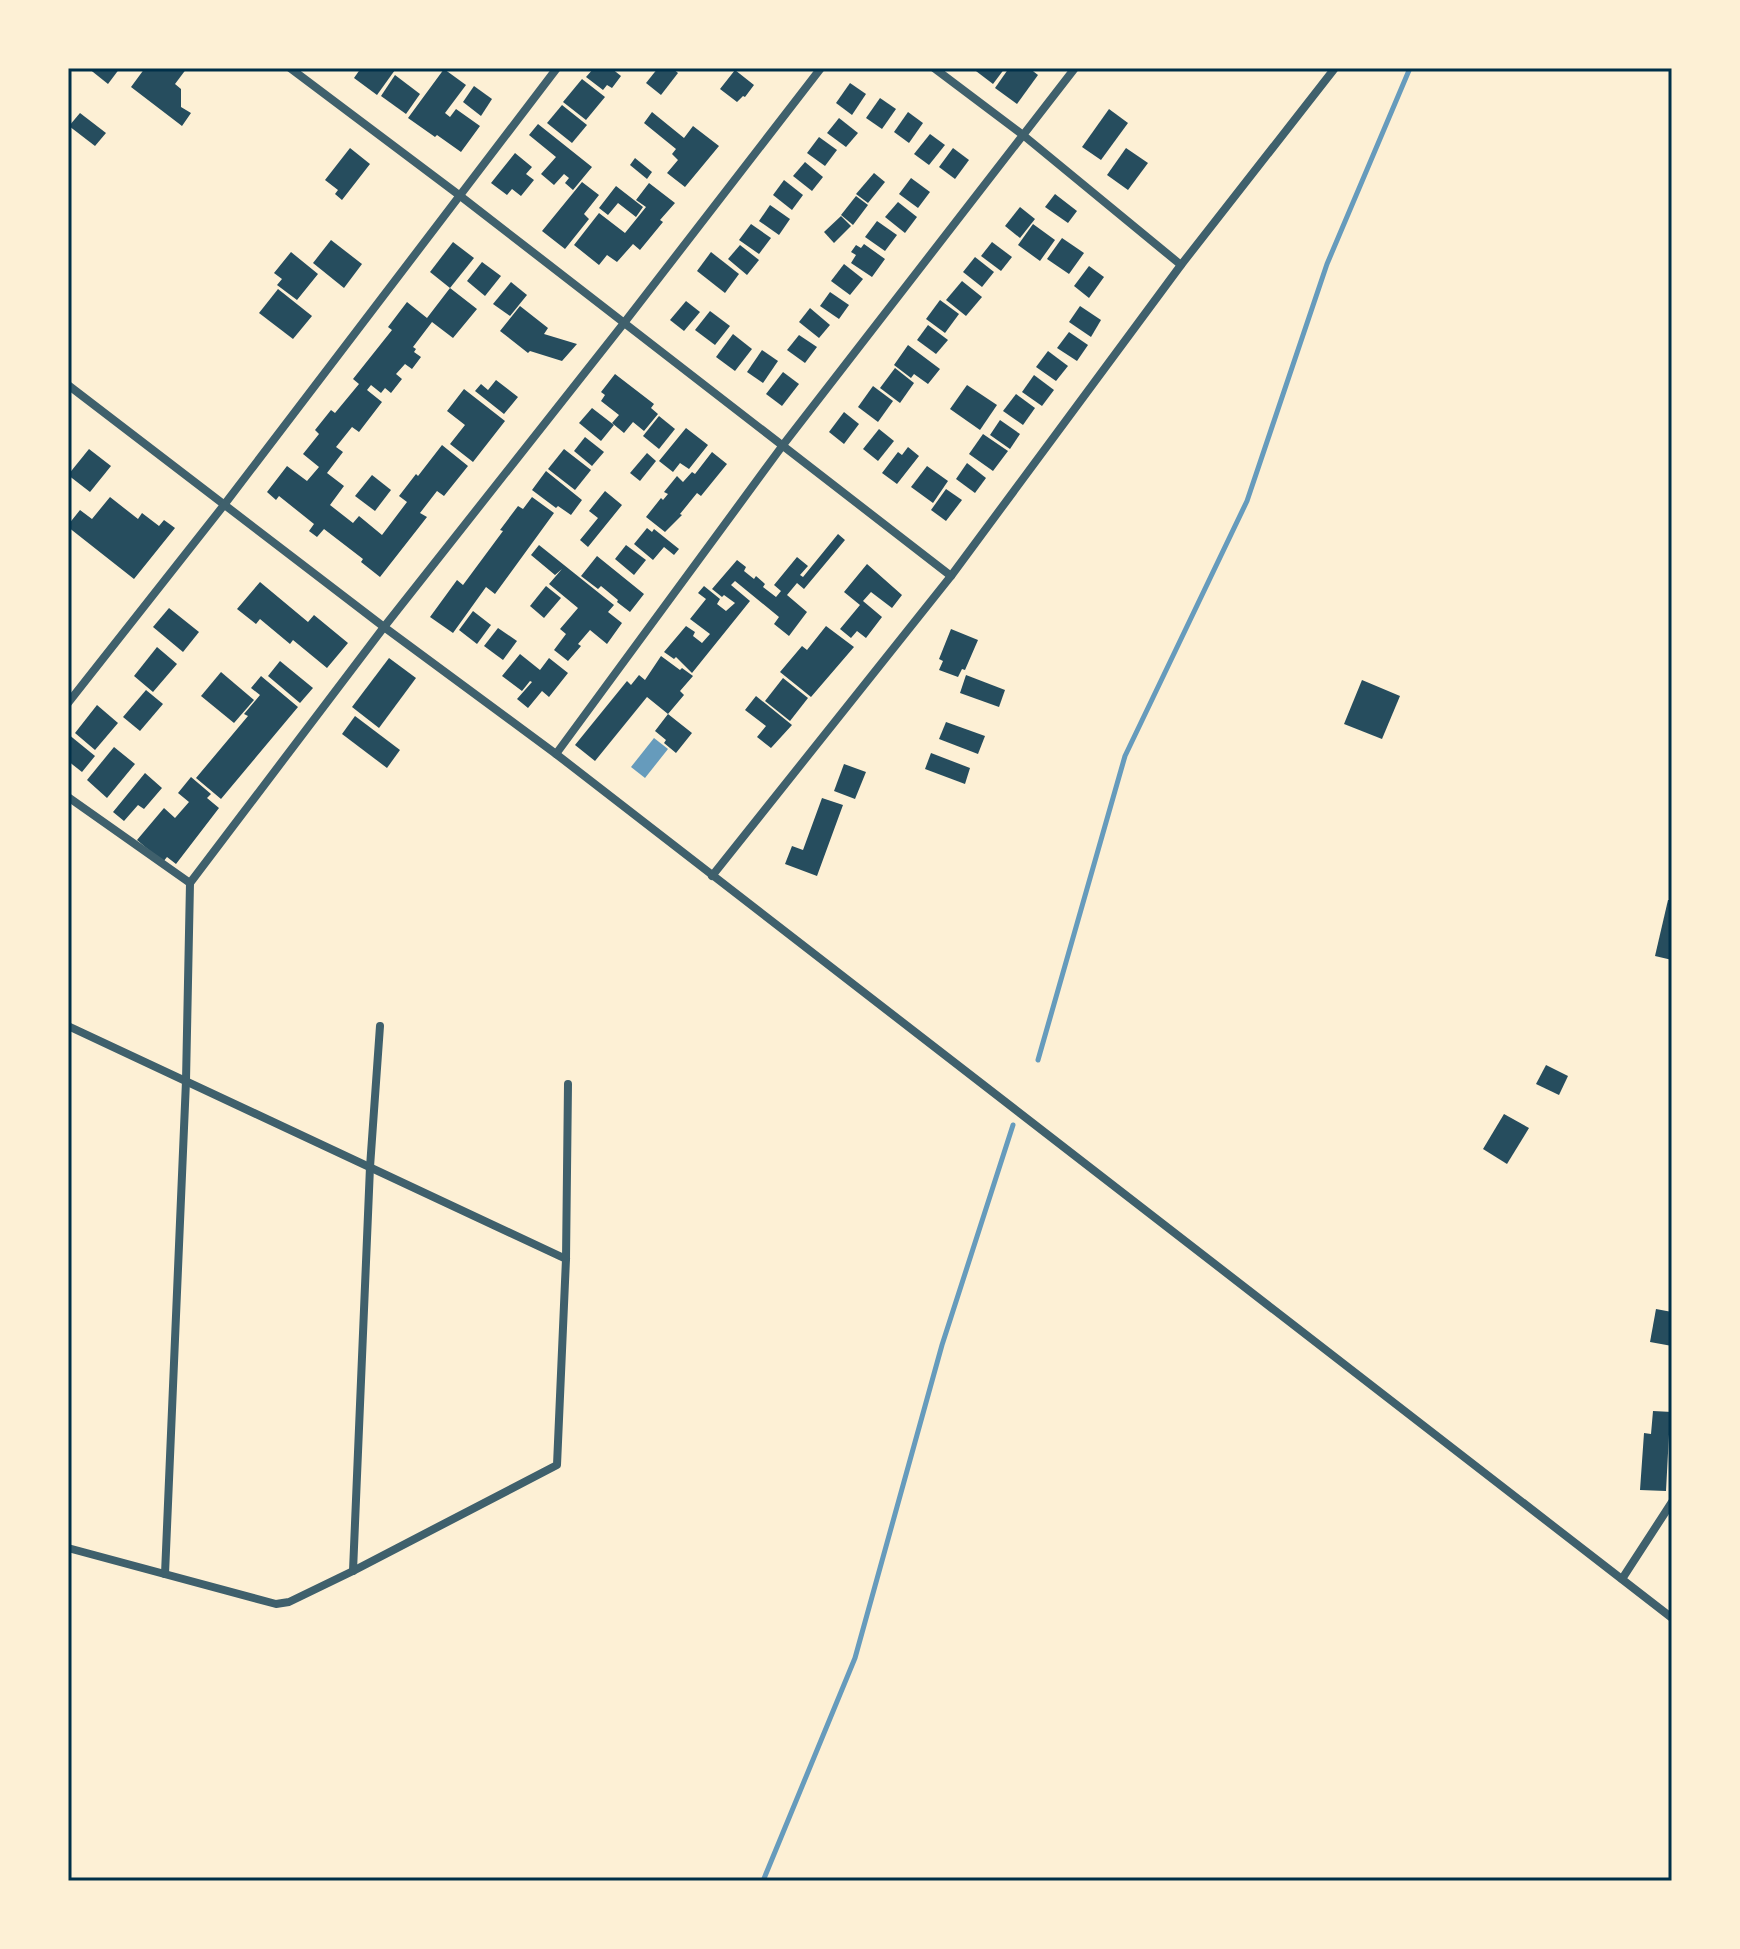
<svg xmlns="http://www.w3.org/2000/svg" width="1740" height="1949" font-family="'IBM Plex Sans',sans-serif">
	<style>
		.water { fill: #669bbc }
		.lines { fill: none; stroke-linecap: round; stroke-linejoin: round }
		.stream { stroke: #669bbc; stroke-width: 5 }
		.building { fill: #264d5e }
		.minor { stroke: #3f606c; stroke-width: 8 }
		.neatline { fill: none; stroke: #003049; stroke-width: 3 }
	</style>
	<rect width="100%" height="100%" fill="#fdf0d5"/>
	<!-- water -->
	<path class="water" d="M654,738l14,11 -23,29 -14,-11z"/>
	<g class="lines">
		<!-- stream -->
		<g class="stream">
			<path d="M1038,1060l87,-304 122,-255 80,-237 83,-196"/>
			<path d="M763,1881l92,-223 87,-313 71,-220"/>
		</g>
	</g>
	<!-- building -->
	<g class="building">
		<path d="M88,68h32l-12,16z"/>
		<path d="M145,68h42l-12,16 6,5v18l10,6 -9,13 -51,-39z"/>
		<path d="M361,68h31l3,2 -18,25 -23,-17z"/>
		<path d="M594,68h17l10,8 -9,12 -5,-3 -4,5 -17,-13z"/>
		<path d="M658,68h14l6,5 -17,22 -15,-12z"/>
		<path d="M972,68h33l-12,16z"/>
		<path d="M1009,68h20l9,7 -21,29 -22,-16z"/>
		<path d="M444,69l22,16 -21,28 5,4 6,-8 24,17 -19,26 -24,-17 -2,2 -27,-19z"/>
		<path d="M735,70l19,15 -9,12 -2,-1 -6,6 -17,-13z"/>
		<path d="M395,75l25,19 -14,20 -25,-18z"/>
		<path d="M582,79l23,18 -19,23 -23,-18z"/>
		<path d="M850,83l16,11 -14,21 -16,-12z"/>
		<path d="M474,86l18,13 -11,17 -18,-14z"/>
		<path d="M880,98l16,11 -14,20 -16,-11z"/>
		<path d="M562,105l25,20 -15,18 -25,-20z"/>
		<path d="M1109,109l19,14 -27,37 -19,-13z"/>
		<path d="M652,112l32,26 9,-12 26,20 -34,41 -18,-14 11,-13 -6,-6 4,-5 -32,-26z"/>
		<path d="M908,112l15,11 -14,20 -15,-11z"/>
		<path d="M80,113l26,20 -11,13 -26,-20z"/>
		<path d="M839,118l19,15 -12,14 -19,-14z"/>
		<path d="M538,124l54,43 -19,23 -8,-7 4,-5 -5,-4 -10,11 -13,-11 15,-17 -27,-22z"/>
		<path d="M930,134l15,11 -16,20 -15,-11z"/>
		<path d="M819,137l18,13 -12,16 -18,-13z"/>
		<path d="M350,148l20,16 -28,36 -7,-6 3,-4 -13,-10z"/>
		<path d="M953,148l16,12 -14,19 -16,-12z"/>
		<path d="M1126,148l22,15 -20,27 -21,-15z"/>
		<path d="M515,153l17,14 -6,7 8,6 -13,16 -9,-7 -5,6 -16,-12z"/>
		<path d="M635,158l17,14 -5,7 -17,-14z"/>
		<path d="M805,162l18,15 -11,14 -19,-15z"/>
		<path d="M874,173l11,9 -17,21 -12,-9z"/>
		<path d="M911,178l19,14 -12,16 -19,-14z"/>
		<path d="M784,180l19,15 -11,15 -19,-15z"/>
		<path d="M582,182l17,13 -15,19 5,5 -24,30 -23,-18z"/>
		<path d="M649,183l26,20 -15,17 3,2 -23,28 -7,-6 -16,18 -10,-7 -8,10 -25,-20 25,-32 26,20 21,-26 -10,-7z"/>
		<path d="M616,186l27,21 -7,10 -18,-14 -10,12 -9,-7z"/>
		<path d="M1055,194l22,17 -9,12 -23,-16z"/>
		<path d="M856,196l12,9 -15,20 -12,-10z"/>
		<path d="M898,202l19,15 -12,16 -20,-16z"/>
		<path d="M770,205l20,14 -11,16 -20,-14z"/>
		<path d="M1020,207l15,12 -15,19 -15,-12z"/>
		<path d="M841,216l10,10 -17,17 -10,-11z"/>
		<path d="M877,221l20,14 -12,16 -20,-14z"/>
		<path d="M751,224l20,14 -12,16 -20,-14z"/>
		<path d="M1033,224l22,16 -15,21 -22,-16z"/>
		<path d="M1062,238l22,15 -15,21 -22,-15z"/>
		<path d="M331,240l31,24 -18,24 -31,-25z"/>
		<path d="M453,242l21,16 -24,30 -20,-16z"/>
		<path d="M992,242l20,15 -11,14 -20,-15z"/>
		<path d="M864,244l21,15 -13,18 -21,-14 5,-8 -5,-3 5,-7 5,3z"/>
		<path d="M740,245l19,15 -12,15 -19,-16z"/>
		<path d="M291,252l27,22 -21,26 -20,-15 5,-6 -8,-6z"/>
		<path d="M711,252l28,22 -14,19 -28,-22z"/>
		<path d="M975,257l19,15 -12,15 -19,-15z"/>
		<path d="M482,262l19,14 -16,20 -18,-15z"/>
		<path d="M844,264l19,15 -13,16 -19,-14z"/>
		<path d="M1089,266l15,11 -15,21 -15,-12z"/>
		<path d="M962,281l20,16 -16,19 -20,-16z"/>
		<path d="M511,282l16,13 -17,21 -17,-12z"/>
		<path d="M450,288l27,21 -24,29 -21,-16 -19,25 3,2 -2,3 7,5 -9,12 -7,-5 -9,10 6,5 -11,14 -6,-5 -4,5 -10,-8 -4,5 15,12 -23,30 -7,-5 -16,20 7,5 -16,21 17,13 -14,19 23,18 6,-7 23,19 25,-33 -8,-6 17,-22 2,2 24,-31 26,21 -24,30 -7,-5 -17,22 7,4 -47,60 -19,-15 2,-3 -39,-30 -7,8 -8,-6 5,-7 -35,-28 -3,4 -9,-8 20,-26 20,15 12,-14 -16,-13 16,-20 -4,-4 16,-20 4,3 24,-29 -6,-5 39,-49 -4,-3 19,-25 20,16z"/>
		<path d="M278,289l34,27 -19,23 -34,-26z"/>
		<path d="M830,292l19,13 -10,14 -19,-13z"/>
		<path d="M940,300l19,14 -14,19 -19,-14z"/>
		<path d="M686,301l14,11 -16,19 -14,-11z"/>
		<path d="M520,306l28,22 -4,6 33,10 -15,17 -32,-10 -2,2 -28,-22z"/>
		<path d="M1080,306l21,14 -10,17 -22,-15z"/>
		<path d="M810,308l20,17 -11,13 -20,-16z"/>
		<path d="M710,311l20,15 -15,19 -20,-15z"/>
		<path d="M928,325l20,15 -12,14 -19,-14z"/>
		<path d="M1069,332l19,13 -11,16 -20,-13z"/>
		<path d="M733,334l19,15 -17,22 -19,-14z"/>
		<path d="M799,335l18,12 -12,16 -18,-13z"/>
		<path d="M908,345l32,24 -12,15 -14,-10 -3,4 -17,-13z"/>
		<path d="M762,350l16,11 -15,22 -16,-11z"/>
		<path d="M1048,351l20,15 -12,15 -20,-14z"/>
		<path d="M895,368l19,15 -14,20 -20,-15z"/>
		<path d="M783,372l16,12 -17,22 -16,-12z"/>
		<path d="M615,374l39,30 -3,4 7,6 -14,17 -11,-9 -9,11 -12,-10 7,-8 -18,-14 4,-6 -4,-3z"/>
		<path d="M1034,375l20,15 -12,16 -20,-14z"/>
		<path d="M496,380l22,17 -14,17 -29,-23 6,-7 7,6z"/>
		<path d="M967,385l30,20 -17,25 -30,-21z"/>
		<path d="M873,386l20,15 -15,21 -20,-15z"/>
		<path d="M464,389l41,32 -32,41 -23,-18 15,-19 -18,-14z"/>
		<path d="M1016,394l19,14 -12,17 -20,-14z"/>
		<path d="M592,408l22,17 -13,16 -22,-18z"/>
		<path d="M844,412l15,12 -15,20 -15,-12z"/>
		<path d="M659,416l16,13 -16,20 -16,-13z"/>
		<path d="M1000,420l20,14 -10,15 -20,-14z"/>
		<path d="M686,428l22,17 -19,24 -9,-6 -7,9 -14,-11z"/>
		<path d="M879,429l15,12 -16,20 -15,-12z"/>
		<path d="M983,434l25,17 -15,20 -24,-17z"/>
		<path d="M585,437l19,15 -12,14 -18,-15z"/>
		<path d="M908,447l11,9 -22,28 -15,-11 16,-21 4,3z"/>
		<path d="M89,449l22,17 -21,26 -22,-17z"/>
		<path d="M564,449l27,21 -16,20 -27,-21z"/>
		<path d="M712,452l15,12 -26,32 -4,-3 -17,21 2,1 -17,17 -19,-15 15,-19 2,2 5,-6 -4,-2 13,-16 6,6 9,-10 3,2z"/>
		<path d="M647,453l9,8 -16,20 -10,-8z"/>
		<path d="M967,463l19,15 -11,15 -19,-14z"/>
		<path d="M927,466l21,15 -15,22 -22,-16z"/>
		<path d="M546,471l36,29 -11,15 -13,-9 -2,2 -24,-18z"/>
		<path d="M372,475l19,15 -16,21 -20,-15z"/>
		<path d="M946,489l16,11 -16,21 -15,-11z"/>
		<path d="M605,491l17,14 -34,42 -8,-7 18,-22 -9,-7z"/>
		<path d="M110,497l28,22 4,-6 17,13 5,-6 11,8 -41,51 -66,-52v-2l12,-15 12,9z"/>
		<path d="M532,497l22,16 -59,81 -9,-7 -33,46 -23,-16 27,-37 6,5 40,-54 -3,-1 18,-24 5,3z"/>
		<path d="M647,528l5,4 2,-3 25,20 -5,6 -10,-8 -11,13 -19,-16z"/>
		<path d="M838,534l7,6 -41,49 -7,-6 -10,12 20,17 -18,24 -15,-12 5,-7 -44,-36 -4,4 19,16 -58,72 -16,-16 -2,2 -10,-7 22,-26 9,6 -2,4 9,7 8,-9 -20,-15 16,-20 -8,-6 6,-7 16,13 -3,5 9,7 9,-8 -11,-8 -2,2 -10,-8 25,-29 9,7 -2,4 10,8 2,-3 9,8 -2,3 13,10 5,-6 -7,-6 23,-28 11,9 -8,9 3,2z"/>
		<path d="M539,545l75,60 -6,7 14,11 -15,21 -17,-14 -12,14 3,2 -13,15 -14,-11 12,-16 -6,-5 18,-21 -29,-24 13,-15 -7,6 -24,-20z"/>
		<path d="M626,545l20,15 -12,15 -19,-16z"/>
		<path d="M597,556l47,38 -14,18 -13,-10 1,-2 -17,-14 -3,3 -17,-13z"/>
		<path d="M867,564l35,31 -10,13 -21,-16 -8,9 19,16 -16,21 -9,-7 -6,7 -11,-9 20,-24 -16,-13z"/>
		<path d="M260,582l48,40 6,-7 34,28 -21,25 -34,-28 -3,4 -30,-25 -4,5 -19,-15z"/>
		<path d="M546,586l15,12 -17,20 -14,-12z"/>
		<path d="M169,608l30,24 -16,20 -30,-25z"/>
		<path d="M473,611l18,14 -14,19 -18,-14z"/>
		<path d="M826,626l28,21 -43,50 -31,-25 22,-26 5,4z"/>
		<path d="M498,628l19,13 -14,19 -19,-14z"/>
		<path d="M951,629l27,11 -13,30 -3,-1 -4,8 -19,-7 4,-9 -4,-2z"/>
		<path d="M157,647l20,17 -24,28 -19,-16z"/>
		<path d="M520,654l20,16 9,-12 19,15 -19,24 -7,-6 -14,17 -11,-9 15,-17 -2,-1 -8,10 -20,-15z"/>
		<path d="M661,656l19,14 2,-2 11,8 -13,15 4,4 -16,19 -21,-17 -52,64 -20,-16 52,-64 4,4 8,-10 6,5z"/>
		<path d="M389,658l27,20 -37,50 -27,-21z"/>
		<path d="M280,661l33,27 -13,15 -32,-27z"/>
		<path d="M221,672l33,28 -20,23 -33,-27z"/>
		<path d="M966,675l39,15 -6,17 -39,-14z"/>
		<path d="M261,676l37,31 -77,92 -25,-21 52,-62 -4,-2 16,-19 -9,-7z"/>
		<path d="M783,678l25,20 -18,23 -25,-20z"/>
		<path d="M1362,680l38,16 -18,43 -38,-15z"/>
		<path d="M146,690l17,14 -23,27 -17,-14z"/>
		<path d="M756,696l36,29 -21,23 -14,-11 9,-11 -21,-16z"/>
		<path d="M97,705l21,18 -23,27 -20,-17z"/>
		<path d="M668,714l24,19 -16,20 -12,-10 2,-3 -11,-9z"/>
		<path d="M355,716l45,34 -13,18 -45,-34z"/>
		<path d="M946,722l39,14 -7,18 -39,-15z"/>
		<path d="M68,734l27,22 -13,16 -14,-11z"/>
		<path d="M114,747l21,17 -28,34 -20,-18z"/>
		<path d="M931,753l39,15 -5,16 -40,-15z"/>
		<path d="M844,764l22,8 -11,27 -21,-8z"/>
		<path d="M145,773l17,15 -18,21 -6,-4 -14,16 -11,-9z"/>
		<path d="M191,777l20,17 -4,4 12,10 -43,56 -9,-7 -4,5 -26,-22 27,-32 11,10 14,-16 -11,-9z"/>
		<path d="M822,798l21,7 -26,71 -32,-12 7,-18 11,4z"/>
		<path d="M1668,900h4v60l-17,-4z"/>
		<path d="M1546,1065l22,11 -9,19 -23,-11z"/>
		<path d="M1504,1114l25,14 -22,36 -24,-15z"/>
		<path d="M1656,1309l16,3v34l-22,-4z"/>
		<path d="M1653,1411l19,1v23l-3,-1 -3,57 -26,-1 4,-57 7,1z"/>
	</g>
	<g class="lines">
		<!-- minor -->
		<g class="minor">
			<path d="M290,68l169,127 492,381"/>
			<path d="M934,68l89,67 158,130"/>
			<path d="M68,385l316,242 172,127 1116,864"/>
			<path d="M68,703l156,-198 333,-437"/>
			<path d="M556,754l227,-309 292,-377"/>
			<path d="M68,797l122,86"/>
			<path d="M712,876l239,-300 230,-311 154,-197"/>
			<path d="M190,883l194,-256 240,-304 197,-255"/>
			<path d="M68,1026l498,233"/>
			<path d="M68,1548l208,56 13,-2 64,-31 204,-106 9,-206 2,-175"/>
			<path d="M353,1571l17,-404 10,-141"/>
			<path d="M165,1574l21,-493 4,-198"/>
			<path d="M1622,1579l50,-77"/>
		</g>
	</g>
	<!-- border -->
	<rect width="1740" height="1949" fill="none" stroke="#fdf0d5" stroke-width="140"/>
	<rect x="70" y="70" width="1600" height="1809" class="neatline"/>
</svg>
